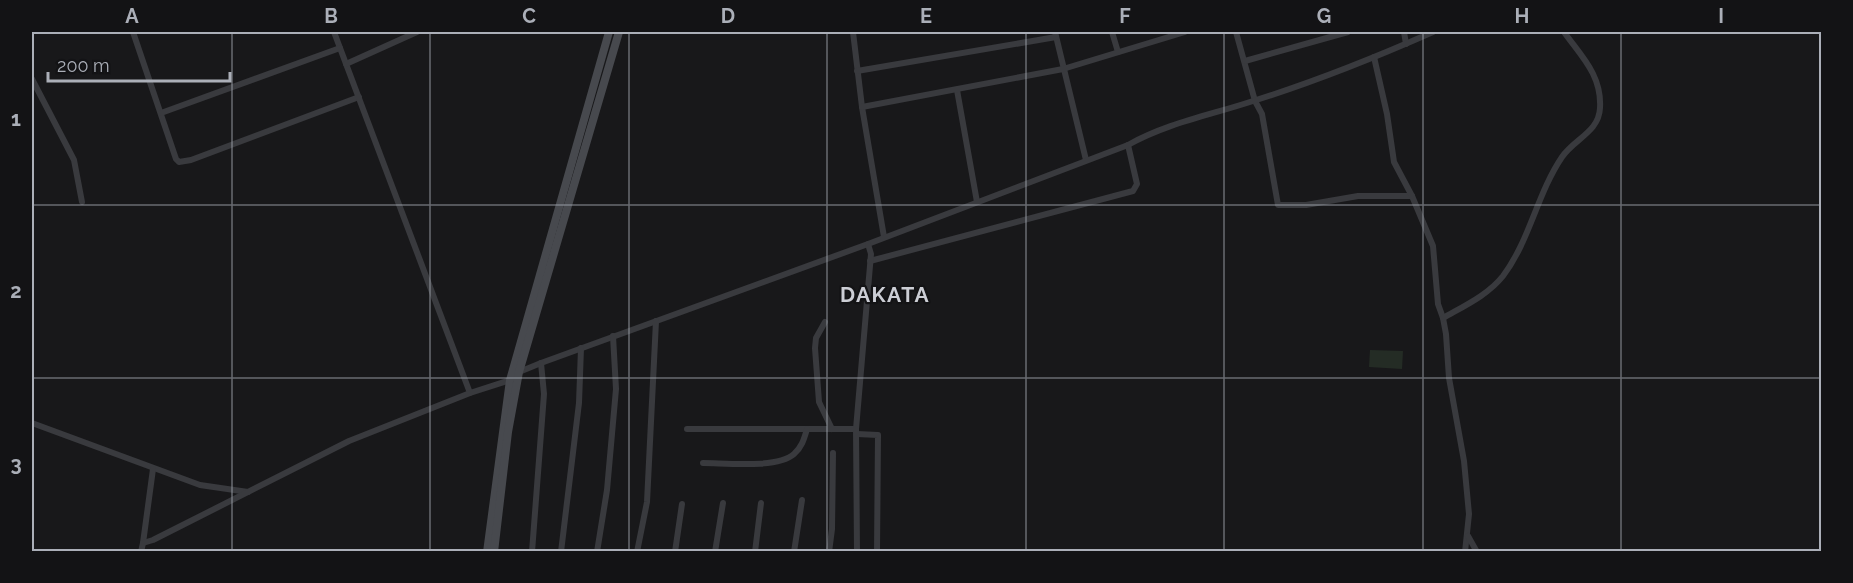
<svg xmlns="http://www.w3.org/2000/svg" width="1853" height="583" font-family="Raleway,sans-serif">
	<style>
		.green { fill: #242c25 }
		.lines { fill: none; stroke-linecap: round; stroke-linejoin: round }
		.minor { stroke: #393a3e; stroke-width: 6 }
		.secondary { stroke: #47494e; stroke-width: 8 }
		.grid { fill: none; stroke: #abafb8; stroke-width: 1.5; stroke-opacity: 0.55 }
		.labels { text-anchor: middle; dominant-baseline: central; stroke-width: 4.5; stroke-linejoin: round; paint-order: stroke }
		.district-label { font-size: 21px; font-weight: bold; letter-spacing: 1.5px; fill: #ccced5; stroke: #131315 }
		.neatline { fill: none; stroke: #abafb8; stroke-width: 2 }
		.grid-label { font-size: 20px; text-anchor: middle; font-weight: bold; fill: #abafb8 }
	</style>
	<rect width="100%" height="100%" fill="#18181a"/>
	<!-- green -->
	<path class="green" d="M1370,350l33,1 -1,18 -33,-2z"/>
	<g class="lines">
		<!-- minor -->
		<g class="minor">
			<path d="M133,32l43,127 3,3 12,-2 168,-63"/>
			<path d="M334,32l136,361"/>
			<path d="M853,32l9,75 22,130"/>
			<path d="M1055,32l31,128"/>
			<path d="M1112,32l6,20"/>
			<path d="M1236,32l19,69 7,13 16,91h28l52,-9h54"/>
			<path d="M1404,32l2,12"/>
			<path d="M1374,57l13,57 7,48 18,34 21,50 5,58 5,14 3,16 3,44 15,83 5,53 -4,38"/>
			<path d="M1245,61l103,-29"/>
			<path d="M346,64l71,-32"/>
			<path d="M857,71l199,-34"/>
			<path d="M32,79l42,81 8,42"/>
			<path d="M957,90l20,112"/>
			<path d="M862,107l201,-38 122,-37"/>
			<path d="M161,113l179,-65"/>
			<path d="M870,261l263,-70 4,-7 -9,-39"/>
			<path d="M1443,318c21,-12 45,-23 60,-42 27,-36 34,-82 59,-119 12,-18 37,-25 38,-49 2,-33 -19,-52 -36,-76"/>
			<path d="M825,322l-9,16 -1,10 4,54 13,27"/>
			<path d="M32,423l168,62 48,7"/>
			<path d="M687,429h169"/>
			<path d="M857,434l21,1 -1,117"/>
			<path d="M703,463c22,0 74,6 91,-9 8,-7 10,-15 13,-25"/>
			<path d="M1468,536l9,16"/>
			<path d="M143,543l10,-74"/>
			<path d="M141,552l2,-9 10,-3 196,-99 121,-48 40,-13 9,-8 22,-9 327,-119 260,-99c39,-22 83,-30 125,-44 61,-19 121,-43 180,-69"/>
			<path d="M532,552l12,-158 -3,-31"/>
			<path d="M561,552l18,-149 2,-55"/>
			<path d="M597,552l10,-62 9,-101 -3,-53"/>
			<path d="M637,552l10,-50 9,-181"/>
			<path d="M675,552l7,-48"/>
			<path d="M715,552l8,-49"/>
			<path d="M755,552l6,-49"/>
			<path d="M794,552l8,-52"/>
			<path d="M829,552l3,-23 1,-76"/>
			<path d="M857,552l-1,-123 15,-175 -3,-10"/>
		</g>
		<!-- secondary -->
		<g class="secondary">
			<path d="M487,552l23,-172 99,-348"/>
			<path d="M494,552l14,-120 11,-60 100,-340"/>
		</g>
	</g>
	<!-- grid -->
	<path class="grid" d="M232,32v520M430,32v520M629,32v520M827,32v520M1026,32v520M1224,32v520M1423,32v520M1621,32v520M32,205h1790M32,378h1790"/>
	<g class="labels">
		<!-- district labels -->
		<g class="district-label">
			<text x="885" y="294">DAKATA</text>
		</g>
	</g>
	<!-- border -->
	<rect width="1853" height="583" fill="none" stroke="#131315" stroke-width="66"/>
	<!-- scale -->
	<path d="M48 72v9h182v-9" fill="none" stroke="#abafb8" stroke-width="3"/>
	<text x="57" y="72" font-size="18" fill="#abafb8" stroke="#131315" stroke-width="4.5" paint-order="stroke">200 m</text>
	<rect x="33" y="33" width="1787" height="517" class="neatline"/>
	<g class="grid-label">
		<text x="132" y="23">A</text>
		<text x="331" y="23">B</text>
		<text x="529" y="23">C</text>
		<text x="728" y="23">D</text>
		<text x="926" y="23">E</text>
		<text x="1125" y="23">F</text>
		<text x="1324" y="23">G</text>
		<text x="1522" y="23">H</text>
		<text x="1721" y="23">I</text>
		<text x="16" y="126">1</text>
		<text x="16" y="298">2</text>
		<text x="16" y="471">3</text>
	</g>
</svg>
